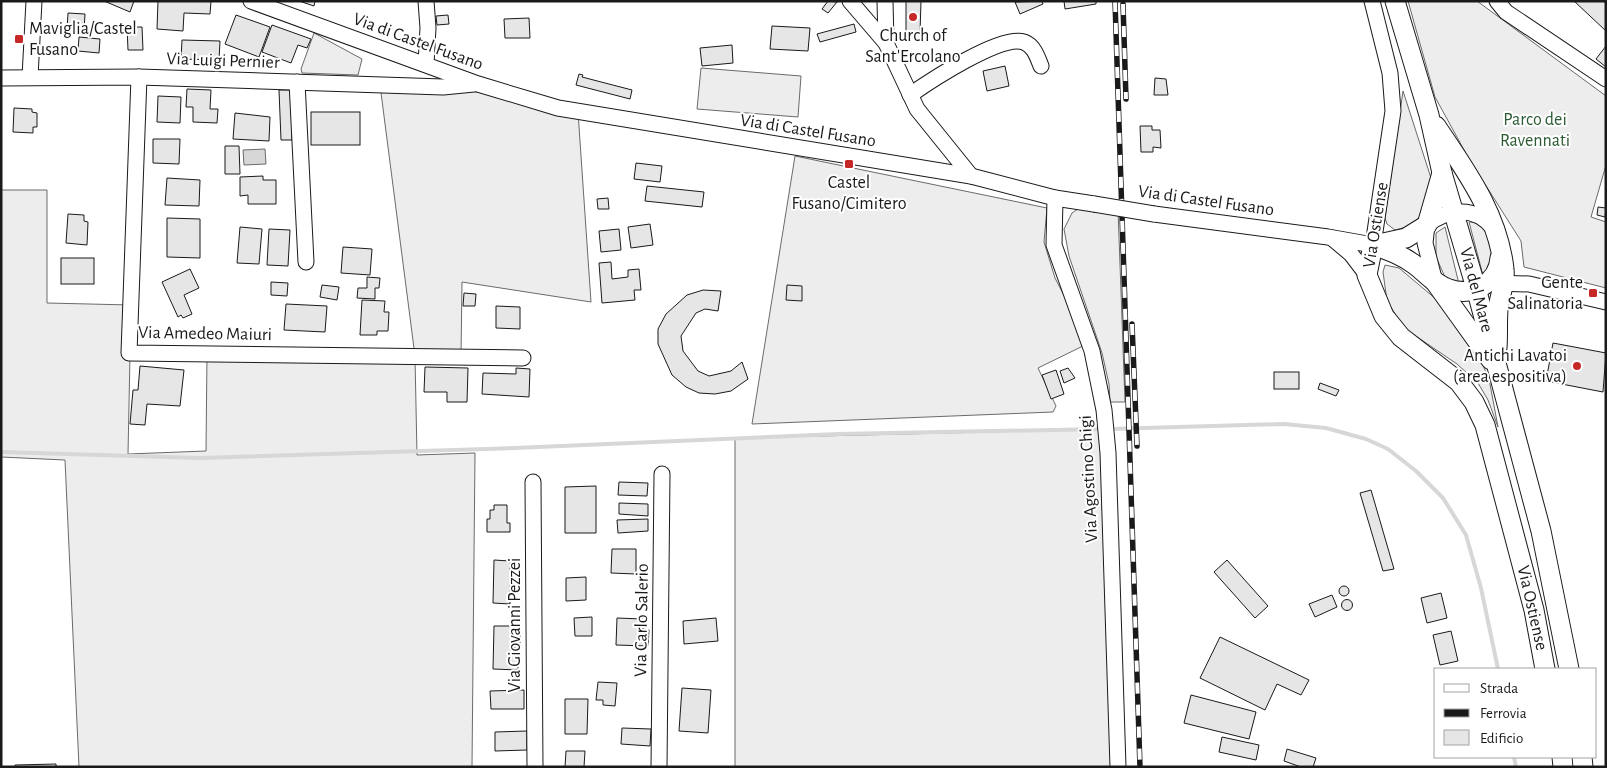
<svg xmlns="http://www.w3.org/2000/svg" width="1607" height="768" font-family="'Alegreya Sans',sans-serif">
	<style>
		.built { fill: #ededed; stroke: #6a6a6a }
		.water { fill: #d7d7d7; stroke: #6a6a6a }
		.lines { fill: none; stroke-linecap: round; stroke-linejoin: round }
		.stream { stroke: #d7d7d7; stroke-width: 4 }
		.building { fill: #e6e6e6; stroke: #1a1a1a }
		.minor-casing { stroke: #1a1a1a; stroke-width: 17 }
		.major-casing { stroke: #1a1a1a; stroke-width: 21 }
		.minor { stroke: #fff; stroke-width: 15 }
		.major { stroke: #fff; stroke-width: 19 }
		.rail-casing { stroke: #1a1a1a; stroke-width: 5.5 }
		.rail { stroke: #fff; stroke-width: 4; stroke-dasharray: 11; stroke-linecap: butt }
		.minor-bridge-casing { stroke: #1a1a1a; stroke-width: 17; stroke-linecap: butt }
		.minor-bridge { stroke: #fff; stroke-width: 15 }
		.poi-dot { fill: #c62828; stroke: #fff; stroke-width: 2 }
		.labels { text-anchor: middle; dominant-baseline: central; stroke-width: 4; stroke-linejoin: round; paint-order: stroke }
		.poi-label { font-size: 18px; fill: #1a1a1a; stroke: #fff }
		.street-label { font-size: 18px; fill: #1a1a1a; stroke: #fff }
		.park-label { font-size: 18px; fill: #2b5a34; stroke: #fff }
	</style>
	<rect width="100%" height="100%" fill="#fff"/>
	<!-- built -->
	<g class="built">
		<path d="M1408,1h69l129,95v69l-15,52 15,5v66l-82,-21 -3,-26 -52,-82 -34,-62z"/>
		<path d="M314,33l48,26 -4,16 -56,-2 -1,-4z"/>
		<path d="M701,68l100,8 -3,41 -101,-8z"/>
		<path d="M478,84l100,28 13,190 -129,-20 -1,75h-46l2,98 58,-2 -3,314h-393l-14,-307 -64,-3v-267h46v113l84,2 -3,149 78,-3 1,-97 208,2 -35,-271z"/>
		<path d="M1403,91l28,87 -11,39 -13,10 -12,3 -8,-6 -2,-6z"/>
		<path d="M795,156l252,52 -3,34 11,36 20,39 10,28 -47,23 18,38 -3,6 -301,12z"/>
		<path d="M1081,207l37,2 7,193h-15l-1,-18 -7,-31 -33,-97 -5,-27 8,-16z"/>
		<path d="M1469,222h5l11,7 8,25 -9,25z"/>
		<path d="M1445,227l14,57h-7l-7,-7 -9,-20v-24z"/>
		<path d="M1385,265l14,3 50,42 24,33 16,36 9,48 -10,-27 -10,-17 -21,-19 -53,-36 -17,-27 -4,-29z"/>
		<path d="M1113,429l5,338h-383v-329z"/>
	</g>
	<!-- water -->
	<path class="water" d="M265,149l1,15 -22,1 -1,-15z"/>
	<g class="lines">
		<!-- stream -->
		<g class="stream">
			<path d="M1110,429l174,-5 42,4 40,11 22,10 28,22 27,27 23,37 15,53 17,81"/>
			<path d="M1,452l199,6 315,-10 323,-14 265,-5"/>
			<path d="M1514,757l2,10"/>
		</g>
	</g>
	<!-- building -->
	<g class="building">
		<path d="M104,1h30l-4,11z"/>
		<path d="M158,1h53l-1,13 -26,-1 -1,18 -26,-2z"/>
		<path d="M299,1h16l-1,5z"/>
		<path d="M828,1l9,1 -9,11 -6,-4z"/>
		<path d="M906,1h15l-1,32h-14z"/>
		<path d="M1042,1l1,3 -23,10 -5,-12z"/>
		<path d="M1064,1h32v3l-31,5z"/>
		<path d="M1574,1h30l2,3v27z"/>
		<path d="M68,13l17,1 -1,17 -17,-1z"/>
		<path d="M236,15l34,12 -11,30 -34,-13z"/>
		<path d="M448,15l1,9 -12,1 -1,-9z"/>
		<path d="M529,18l1,20h-25l-1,-19z"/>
		<path d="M854,24l2,8 -36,10 -3,-8z"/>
		<path d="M272,25l39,14 -4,9 -9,-3 -7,18 -29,-11z"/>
		<path d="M772,26l38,2 -2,23 -38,-2z"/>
		<path d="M127,27h15l1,23h-15z"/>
		<path d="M79,37l21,2 -1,14 -21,-2z"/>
		<path d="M182,40l38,1 -1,19 -38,-1z"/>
		<path d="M732,45l1,18 -31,3 -2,-18z"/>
		<path d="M1606,46v21l-10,-8z"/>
		<path d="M1005,66l4,20 -22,5 -4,-20z"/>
		<path d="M579,74l4,1 -1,2 50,13 -2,9 -54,-14z"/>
		<path d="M1155,78l11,1 2,16h-14z"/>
		<path d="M187,89l24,1 -1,19h8l-1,14 -24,-1v-15h-7z"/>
		<path d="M279,90h12l1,50h-11z"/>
		<path d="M158,96l23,1 -1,26 -23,-1z"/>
		<path d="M14,108l18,1v3l5,1v14h-4v6l-20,-1z"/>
		<rect x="311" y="112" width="49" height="33"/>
		<path d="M235,113l35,4 -1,24 -36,-2z"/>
		<path d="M1140,126h12v4h8l1,18 -8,-1v5h-12z"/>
		<path d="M153,139h27l-1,25 -26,-1z"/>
		<path d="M225,146h14l1,28h-15z"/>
		<path d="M636,163l26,3 -2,16 -26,-3z"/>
		<path d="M263,176v4h13v24h-28v-9l-8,1v-19z"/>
		<path d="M167,178l33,2 -1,26 -34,-1z"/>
		<path d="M647,186l57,6 -2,15 -57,-6z"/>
		<path d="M608,198l1,11h-11l-1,-10z"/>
		<path d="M1598,207l8,1 -1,9 -8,-2z"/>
		<path d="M68,214l16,1v6l4,1 -1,23 -21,-2z"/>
		<path d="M167,218l33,1v39l-33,-1z"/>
		<path d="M650,224l3,21 -22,3 -3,-21z"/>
		<path d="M240,227l22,2 -3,35 -22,-1z"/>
		<path d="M269,229l21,1 -2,36 -21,-1z"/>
		<path d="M619,229l2,21 -20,2 -2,-21z"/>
		<path d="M343,247l29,2 -2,26 -29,-2z"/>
		<rect x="61" y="258" width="33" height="26"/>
		<path d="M611,262l1,17 16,-2v-7l11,-1 2,21h-7l1,10 -33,3 -3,-40z"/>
		<path d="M190,269l9,19 -15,7 8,19 -9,4 -2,-3 -3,2 -16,-35z"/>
		<path d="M367,277l13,1 -1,10h-4v11l-18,-1 1,-10h9z"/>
		<path d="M271,282l17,1 -1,13 -16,-1z"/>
		<path d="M322,285l17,2 -2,13 -17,-3z"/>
		<path d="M787,285l15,1v15l-16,-1z"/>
		<path d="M703,290l18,1 -3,20 -13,-2 -9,4 -15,23 2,15 15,20 11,5 22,-5 11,-9 6,17 -17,12 -16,3 -16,-1 -13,-6 -14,-12 -14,-31v-15l8,-15 21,-19z"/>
		<path d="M464,293l12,1 -1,12h-12z"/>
		<path d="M362,300l23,1 -1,11h5l-1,19h-11v4h-17z"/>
		<path d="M286,304l41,2 -2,26 -41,-2z"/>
		<path d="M496,306l24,1v22l-24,-1z"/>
		<path d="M1553,343l53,10 -3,39 -57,-11z"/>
		<path d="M140,366l44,4 -4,36 -33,-2 -2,21 -15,-1 3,-34h5z"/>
		<path d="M425,367l43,1 -1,34h-20v-10h-23z"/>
		<path d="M516,368l14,1 -1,28 -47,-3 1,-21 33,1z"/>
		<path d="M1068,368l7,10 -11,5 -4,-12z"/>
		<path d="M1056,370l8,24 -13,5 -9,-24z"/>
		<rect x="1274" y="372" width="25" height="17"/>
		<path d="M1320,383l19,7 -3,6 -18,-7z"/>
		<path d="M619,482l29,1 -1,13 -29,-1z"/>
		<path d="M596,486v47h-31v-46z"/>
		<path d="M1371,490l23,79 -11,2 -23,-78z"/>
		<path d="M619,503l29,1v12l-29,-2z"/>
		<path d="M494,505h13v18h3v9h-23v-13h3v-9h4z"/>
		<path d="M648,519v12l-30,2 -1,-13z"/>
		<path d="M612,549h24v25l-25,-1z"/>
		<path d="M494,560l16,1v43l-17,-1z"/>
		<path d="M1227,560l41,46 -13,12 -41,-46z"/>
		<path d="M586,577v23l-20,1v-23z"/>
		<circle cx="1344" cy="591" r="5"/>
		<path d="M1441,593l6,25 -20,5 -6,-25z"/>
		<path d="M1332,595l5,12 -22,10 -6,-13z"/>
		<circle cx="1347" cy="605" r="5.5"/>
		<path d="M592,617v19h-17l-1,-18z"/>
		<path d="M617,618l26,1v10l6,1 -1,16 -32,-1z"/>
		<path d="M716,618l2,23 -34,3 -1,-23z"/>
		<path d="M494,626h26v17h-5v11h3v16l-25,-1z"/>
		<path d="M1451,631l7,30 -18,4 -7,-30z"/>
		<path d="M1220,637l89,43 -8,15 -24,-11 -12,26 -65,-32z"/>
		<path d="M598,682l19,1 -2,23 -12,-1v-5h-7z"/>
		<path d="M682,688l29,2 -3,43 -29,-2z"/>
		<path d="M524,690v19h-33l-1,-18z"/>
		<path d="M1191,695l65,17 -7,27 -65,-16z"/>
		<path d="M565,699h23l-1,35h-22z"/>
		<path d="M622,728l29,1 -1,17 -29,-2z"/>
		<path d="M527,731v19l-32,1v-19z"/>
		<path d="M1222,737l37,8 -3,15 -37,-8z"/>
		<path d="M1287,749l29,9 -3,9h-12l-17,-6z"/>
		<path d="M566,751h19l-1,16h-19z"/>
		<path d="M56,764v3h-41v-2z"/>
	</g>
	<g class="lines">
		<!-- minor casing -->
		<g class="minor-casing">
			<g id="minor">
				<path d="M251,1l227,83 80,24 413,68 84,22 39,6"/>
				<path d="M850,1l36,42 31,66 54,67"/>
				<path d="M885,1l1,42"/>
				<path d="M1497,1l9,11 100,67"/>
				<path d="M426,64l2,-36 -2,-27"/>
				<path d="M30,77l4,-76"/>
				<path d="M139,77l-10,276 394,5"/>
				<path d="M1,78l138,-1 304,10 31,-3"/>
				<path d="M297,82l9,180"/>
				<path d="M910,95c20,-14 91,-61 114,-53 10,4 13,14 17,24"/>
				<path d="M1055,198l-1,47 38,106 12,59 4,43 10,314"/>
				<path d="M1154,214l174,23 45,8 20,-134 -3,-38 -18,-72"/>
				<path d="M1332,238l19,16 16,21"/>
				<path d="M1435,282l-10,-39 2,-18c22,-17 48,-19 66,3"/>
				<path d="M1494,283l35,1 77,18"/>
				<path d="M533,482l2,285"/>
				<path d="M659,767l3,-293"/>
			</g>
		</g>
		<!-- major casing -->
		<g class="major-casing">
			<g id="major">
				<path d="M1395,1l34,114 13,58 34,115 65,243 28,138"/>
				<path d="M1436,126c30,45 62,88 68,143 2,15 -5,27 -6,41 -1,12 0,25 -1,38"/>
				<path d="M1373,245l-6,30 17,41 17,21 58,45 15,20 11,23 49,185 11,59"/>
				<path d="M1373,245c14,5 29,10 42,20 11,8 20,20 34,24 24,8 49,-6 51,-31"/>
				<path d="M1374,245l32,-7 21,-13 15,-52"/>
				<path d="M1435,282l56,78"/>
				<path d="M1562,757l1,10"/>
				<path d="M1582,757l1,10"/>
			</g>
		</g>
		<!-- minor -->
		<use href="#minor" class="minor"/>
		<!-- major -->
		<use href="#major" class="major"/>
		<!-- rail casing -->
		<g class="rail-casing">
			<g id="rail">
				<path d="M1115,1l25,766"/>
				<path d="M1123,4l3,95"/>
				<path d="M1132,324l5,122"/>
			</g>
		</g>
		<!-- rail -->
		<use href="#rail" class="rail"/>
		<!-- minor-bridge casing -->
		<g class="minor-bridge-casing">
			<path id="minor-bridge" d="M1094,204l60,10"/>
		</g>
		<!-- minor-bridge -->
		<use href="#minor-bridge" class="minor-bridge"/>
	</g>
	<!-- markers -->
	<g class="poi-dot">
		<circle cx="913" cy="17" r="5"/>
		<rect x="14" y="34" width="10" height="10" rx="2.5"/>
		<rect x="844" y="159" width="10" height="10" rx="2.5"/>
		<rect x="1588" y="288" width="10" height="10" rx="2.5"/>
		<circle cx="1577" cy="366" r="5"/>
	</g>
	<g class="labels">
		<!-- poi labels -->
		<g class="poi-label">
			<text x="29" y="29" text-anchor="start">Maviglia/Castel<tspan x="29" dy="21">Fusano</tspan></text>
			<text x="913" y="36">Church of<tspan x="913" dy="21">Sant'Ercolano</tspan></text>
			<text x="849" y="183">Castel<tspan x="849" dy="21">Fusano/Cimitero</tspan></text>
			<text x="1583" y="283" text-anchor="end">Gente<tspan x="1583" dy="21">Salinatoria</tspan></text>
			<text x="1567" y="356" text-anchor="end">Antichi Lavatoi<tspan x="1567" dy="21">(area espositiva)</tspan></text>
		</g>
		<!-- street labels -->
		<g class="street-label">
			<text transform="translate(418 42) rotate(20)">Via di Castel Fusano</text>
			<text transform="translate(223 61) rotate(2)">Via Luigi Pernier</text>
			<text transform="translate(808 131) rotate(9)">Via di Castel Fusano</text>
			<text transform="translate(1206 201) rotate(8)">Via di Castel Fusano</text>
			<text transform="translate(1376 225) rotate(-81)">Via Ostiense</text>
			<text transform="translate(1476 290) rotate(75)">Via del Mare</text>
			<text transform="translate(205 334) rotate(1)">Via Amedeo Maiuri</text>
			<text transform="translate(1089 479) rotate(-93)">Via Agostino Chigi</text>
			<text transform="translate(1532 608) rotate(77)">Via Ostiense</text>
			<text transform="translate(642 620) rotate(-89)">Via Carlo Salerio</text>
			<text transform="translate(515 625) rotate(-90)">Via Giovanni Pezzei</text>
		</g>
		<!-- park labels -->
		<g class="park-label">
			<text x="1535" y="120">Parco dei<tspan x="1535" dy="21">Ravennati</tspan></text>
		</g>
	</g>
	<!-- border -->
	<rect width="1607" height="768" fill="none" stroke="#1a1a1a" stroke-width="5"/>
	<!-- legend -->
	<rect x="1434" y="668" width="162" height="90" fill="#ffffff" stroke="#a3a3a3"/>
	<rect x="1444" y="684" width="25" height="8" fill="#ffffff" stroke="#a3a3a3"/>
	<text x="1480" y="693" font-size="15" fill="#1a1a1a">Strada</text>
	<rect x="1444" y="709" width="25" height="8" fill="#1a1a1a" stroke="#a3a3a3"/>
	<text x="1480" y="718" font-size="15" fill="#1a1a1a">Ferrovia</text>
	<rect x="1444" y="730" width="25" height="15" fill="#e6e6e6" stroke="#a3a3a3"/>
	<text x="1480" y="743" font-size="15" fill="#1a1a1a">Edificio</text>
</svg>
